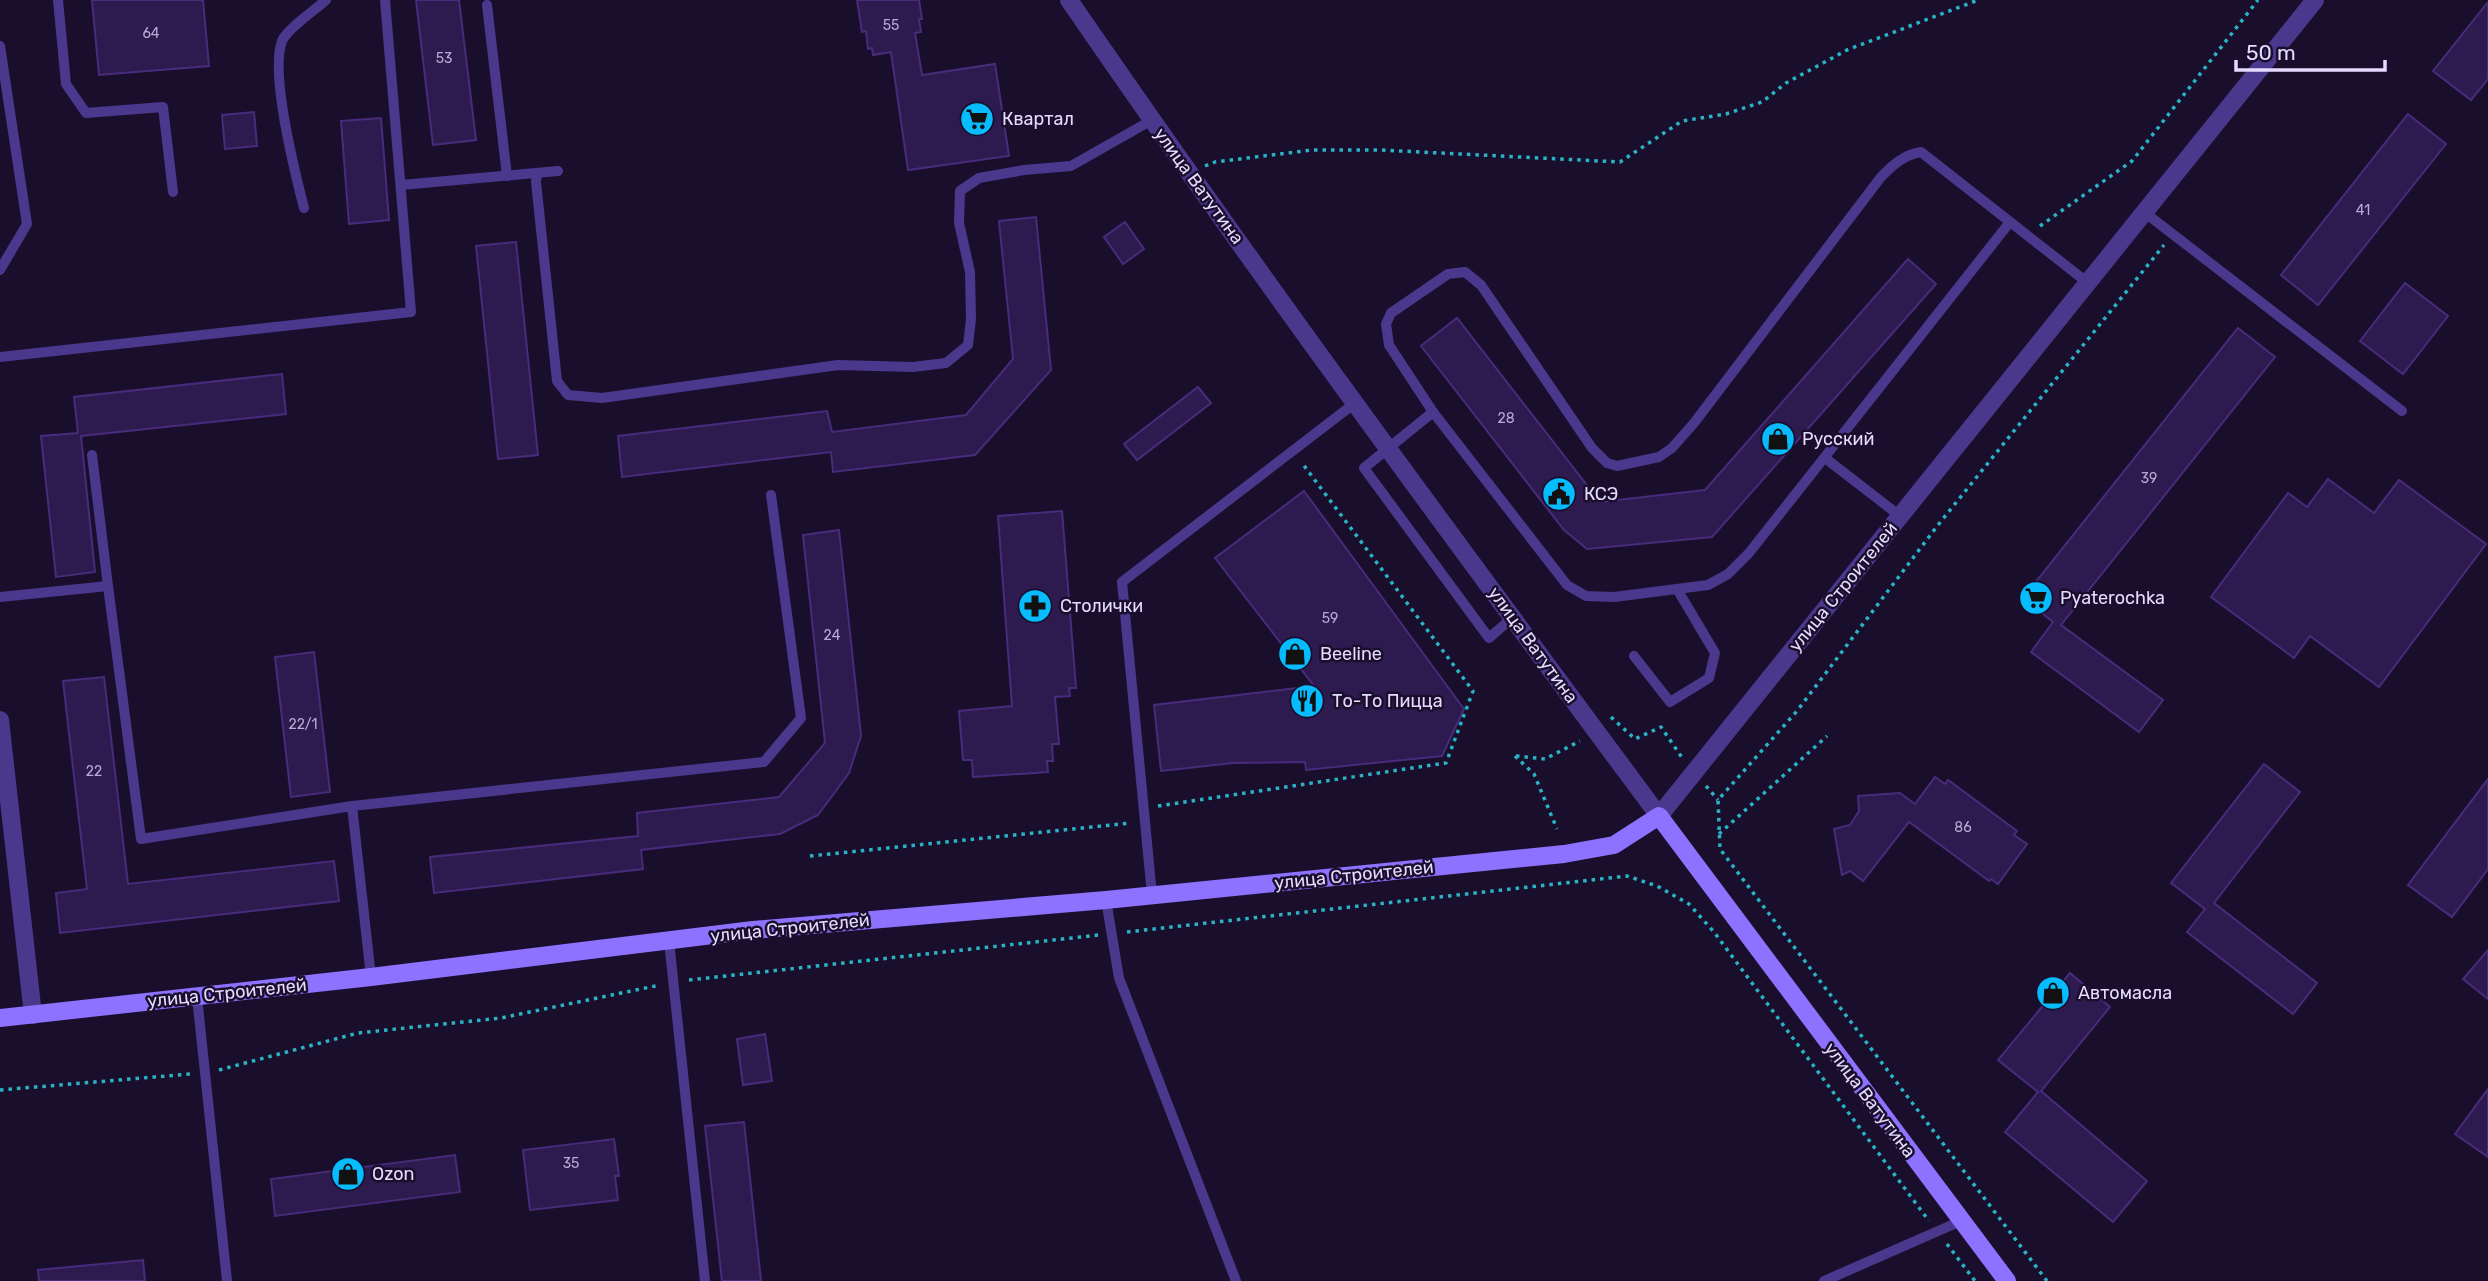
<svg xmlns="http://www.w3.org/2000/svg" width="2488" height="1281" font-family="Rubik,sans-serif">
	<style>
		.building { fill: #2d1a4e; stroke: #482b7b; stroke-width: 2 }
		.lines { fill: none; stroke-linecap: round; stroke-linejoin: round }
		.path { stroke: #29b3c4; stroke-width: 3.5; stroke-dasharray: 3.5 5; stroke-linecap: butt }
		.service { stroke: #4a388d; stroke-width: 10 }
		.minor { stroke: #4a388d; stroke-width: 18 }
		.tertiary { stroke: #4a388d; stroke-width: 18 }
		.secondary { stroke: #8d71ff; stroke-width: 18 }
		.labels { text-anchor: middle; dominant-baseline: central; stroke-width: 5; stroke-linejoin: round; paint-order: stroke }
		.number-label { font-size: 14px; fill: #b7aad3 }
		.poi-label { font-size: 18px; fill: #e5daff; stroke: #190f2c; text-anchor: start }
		.street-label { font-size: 18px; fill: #e5daff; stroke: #190f2c }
	</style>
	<rect width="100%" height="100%" fill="#190f2c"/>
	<!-- building -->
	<g class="building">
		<path d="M92,0h111l6,66 -110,9z"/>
		<path d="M416,0h43l17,140 -43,5z"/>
		<path d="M857,0h62l3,19h-3l2,13 -6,1 7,42 73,-11 14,92 -101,14 -17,-118 -18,3 -1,-7 -4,1 -2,-18 -4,1z"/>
		<path d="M2488,2v77l-17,21 -38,-29z"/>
		<path d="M254,112l3,34 -32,3 -3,-34z"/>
		<path d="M2408,114l38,30 -128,161 -37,-30z"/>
		<path d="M381,118l8,102 -40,4 -8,-103z"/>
		<path d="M1036,217l15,153 -76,85 -142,17 -2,-20 -209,25 -4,-41 209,-25 5,21 134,-17 47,-56 -14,-138z"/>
		<path d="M1125,222l19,27 -21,15 -19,-27z"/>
		<path d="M516,242l22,213 -40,4 -22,-213z"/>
		<path d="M1908,259l28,25 -224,253 -125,12 -23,-19 -143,-184 36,-28 143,184 105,-12z"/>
		<path d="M2405,283l43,33 -45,58 -43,-33z"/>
		<path d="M2238,328l37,29 -214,268 102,75 -24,32 -108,-80 22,-30 -30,-24z"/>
		<path d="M282,374l4,40 -205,22 14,136 -39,5 -15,-141 37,-3 -4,-36z"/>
		<path d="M1198,387l13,16 -74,57 -13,-16z"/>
		<path d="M2328,479l46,34 25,-33 87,64 -107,143 -69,-51 -16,22 -83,-61 77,-104 19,14z"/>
		<path d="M1304,491l160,218 -22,47 -136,14 -1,-8 -72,1 -72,8 -7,-66 160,-19 -99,-128z"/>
		<path d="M1062,511l14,177h-7l1,8 -15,1 4,47h-7l1,17h-6l1,11 -75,5 -1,-17h-9l-4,-49 53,-5 -14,-190z"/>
		<path d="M839,530l22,206 -12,37 -31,42 -38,19 -139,16 2,19 -209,24 -4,-36 208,-21 -1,-23 142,-16 46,-54 -22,-208z"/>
		<path d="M314,652l16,140 -39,5 -16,-140z"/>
		<path d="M104,677l24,207 206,-23 5,40 -279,32 -4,-40 31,-4 -24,-208z"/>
		<path d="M2264,764l36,28 -86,111 103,80 -24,31 -106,-82 18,-23 -34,-26z"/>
		<path d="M1935,777l10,7 3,-4 69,51 -3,4 13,9 -29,40 -7,-5 -2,2 -80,-59 -46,59 -13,-10 -8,4 -8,-46 16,-4 9,-14 -1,-15 42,-3 15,11z"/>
		<path d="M2488,779v90l-36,48 -44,-32z"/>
		<path d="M2488,950v49l-25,-20z"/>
		<path d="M2070,973l40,34 -69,84 106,90 -34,41 -108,-90 33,-40 -40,-32z"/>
		<path d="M765,1034l7,47 -29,4 -6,-46z"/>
		<path d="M2488,1089v68l-33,-23z"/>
		<path d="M744,1122l17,159h-39l-17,-155z"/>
		<path d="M614,1139l5,37h-4l3,24 -88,10 -7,-60z"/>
		<path d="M455,1155l5,37 -185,24 -4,-37z"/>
		<path d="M143,1260l2,21h-106l-1,-11z"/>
	</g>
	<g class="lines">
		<!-- path -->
		<g class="path">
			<path d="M1205,166l10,-4 97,-12h68l240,12 62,-41 44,-7 36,-12 24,-19 61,-33 131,-50"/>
			<path d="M2040,226l92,-65 126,-161"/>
			<path d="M1611,717l24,22 26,-12 22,32"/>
			<path d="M1515,756l19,18 23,55"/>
			<path d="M1516,756l29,3 35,-18"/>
			<path d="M1706,786l12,14"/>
			<path d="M1158,806l288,-43 27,-72 -171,-228"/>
			<path d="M1719,834l108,-98"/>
			<path d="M810,856l321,-33"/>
			<path d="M1127,932l500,-56 30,10 32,18 25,28 215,289"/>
			<path d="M689,980l410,-45"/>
			<path d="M219,1070l139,-37 143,-15 159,-33"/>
			<path d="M0,1090l190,-16"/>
			<path d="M1947,1244l28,37"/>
			<path d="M2047,1281l-327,-432 -2,-49 79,-89 141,-186 226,-280"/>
		</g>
		<!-- service -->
		<g class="service">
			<path d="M58,0l8,84 20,29 77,-6 10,85"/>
			<path d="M487,5l20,171"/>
			<path d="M0,46l27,178 -27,46"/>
			<path d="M537,173l-1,9 21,199 11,14 34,3 236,-33 75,2 33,-4 22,-18 3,-26 -1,-47 -11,-49 1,-32 19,-13 45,-8 47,-4 81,-46"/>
			<path d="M401,185l157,-14"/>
			<path d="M304,208c-9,-35 -34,-135 -22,-167 5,-12 33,-31 44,-41"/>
			<path d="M2144,212l258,199"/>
			<path d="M2010,222l-261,331 -21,21 -20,11 -94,12 -28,-1 -19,-11 -134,-173 -44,-67 -3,-21 5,-11 57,-39 17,-2 16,13 111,163 15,15 10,3 42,-9 13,-9 22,-25 187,-246c12,-12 22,-22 40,-25l167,131"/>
			<path d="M0,357l411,-45 -26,-312"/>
			<path d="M1433,412l-69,56 125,170 23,-20"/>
			<path d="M92,455l16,131"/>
			<path d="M1825,458l75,58"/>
			<path d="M0,597l108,-11 33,253 211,-33 19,171"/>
			<path d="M1634,656l36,46 39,-24 6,-25 -38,-64"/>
			<path d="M352,806l412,-44 37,-44 -30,-223"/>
			<path d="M1152,895l-30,-313 233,-179"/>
			<path d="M1106,900l13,78 117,303"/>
			<path d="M669,941l36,340"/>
			<path d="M197,997l30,284"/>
			<path d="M1824,1281l137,-60"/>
		</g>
		<!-- minor -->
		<path class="minor" d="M0,720l33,295"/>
		<!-- tertiary -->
		<path class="tertiary" d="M1069,0c190,277 390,546 590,816l656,-816"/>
		<!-- secondary -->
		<path class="secondary" d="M0,1018l371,-41 382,-47 353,-30 458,-46 50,-9 45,-29 348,465"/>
	</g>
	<!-- icons -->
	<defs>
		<g id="supermarket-disc" transform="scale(1.75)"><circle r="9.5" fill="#06bcff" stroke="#190f2c"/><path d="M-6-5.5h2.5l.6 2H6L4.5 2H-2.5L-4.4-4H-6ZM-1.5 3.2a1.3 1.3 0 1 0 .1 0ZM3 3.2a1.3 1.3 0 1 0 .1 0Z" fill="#111"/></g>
		<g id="shop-disc" transform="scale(1.75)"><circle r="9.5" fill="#06bcff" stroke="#190f2c"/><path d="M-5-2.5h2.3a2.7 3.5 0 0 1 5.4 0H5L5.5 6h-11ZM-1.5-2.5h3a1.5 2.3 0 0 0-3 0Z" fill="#111"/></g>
		<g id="civic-disc" transform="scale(1.75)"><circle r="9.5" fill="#06bcff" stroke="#190f2c"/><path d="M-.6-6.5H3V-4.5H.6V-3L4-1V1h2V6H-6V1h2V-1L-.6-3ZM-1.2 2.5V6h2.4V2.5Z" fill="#111"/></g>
		<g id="pharmacy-disc" transform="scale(1.75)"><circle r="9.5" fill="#06bcff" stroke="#190f2c"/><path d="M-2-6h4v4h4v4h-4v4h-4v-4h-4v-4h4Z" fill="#111"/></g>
		<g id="restaurant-disc" transform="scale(1.75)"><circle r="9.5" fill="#06bcff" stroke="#190f2c"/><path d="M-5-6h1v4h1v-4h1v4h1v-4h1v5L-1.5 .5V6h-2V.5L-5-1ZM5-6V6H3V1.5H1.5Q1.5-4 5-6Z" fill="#111"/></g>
	</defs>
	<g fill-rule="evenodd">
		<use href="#supermarket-disc" x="977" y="119"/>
		<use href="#shop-disc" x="1778" y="439"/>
		<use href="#civic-disc" x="1559" y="494"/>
		<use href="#supermarket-disc" x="2036" y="598"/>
		<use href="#pharmacy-disc" x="1035" y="606"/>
		<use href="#shop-disc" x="1295" y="654"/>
		<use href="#restaurant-disc" x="1307" y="701"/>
		<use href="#shop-disc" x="2053" y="993"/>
		<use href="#shop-disc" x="348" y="1174"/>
	</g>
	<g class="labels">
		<!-- number labels -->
		<g class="number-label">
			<text x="891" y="25">55</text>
			<text x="151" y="33">64</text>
			<text x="444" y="58">53</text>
			<text x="2363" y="210">41</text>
			<text x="1506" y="418">28</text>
			<text x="2149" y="478">39</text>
			<text x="1330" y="618">59</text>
			<text x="832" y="635">24</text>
			<text x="303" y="724">22/1</text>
			<text x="94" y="771">22</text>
			<text x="1963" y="827">86</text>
			<text x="571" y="1163">35</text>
		</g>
		<!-- poi labels -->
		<g class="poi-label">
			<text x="1002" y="119">Квартал</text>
			<text x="1802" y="439">Русский</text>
			<text x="1584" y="494">КСЭ</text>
			<text x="2060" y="598">Pyaterochka</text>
			<text x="1060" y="606">Столички</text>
			<text x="1320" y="654">Beeline</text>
			<text x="1332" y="701">То-То Пицца</text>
			<text x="2078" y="993">Автомасла</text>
			<text x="372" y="1174">Ozon</text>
		</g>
		<!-- street labels -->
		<g class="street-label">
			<text transform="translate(1199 186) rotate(54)">улица Ватутина</text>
			<text transform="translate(1843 587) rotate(-51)">улица Строителей</text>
			<text transform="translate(1533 645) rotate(54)">улица Ватутина</text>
			<text transform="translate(1354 875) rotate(-6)">улица Строителей</text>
			<text transform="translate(790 928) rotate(-6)">улица Строителей</text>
			<text transform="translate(227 993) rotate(-6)">улица Строителей</text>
			<text transform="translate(1870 1100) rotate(53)">улица Ватутина</text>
		</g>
	</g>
	<!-- scale -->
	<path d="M2236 60v10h149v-10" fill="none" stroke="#e5daff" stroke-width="3.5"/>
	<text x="2246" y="60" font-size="21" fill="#e5daff" stroke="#190f2c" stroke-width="5" paint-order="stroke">50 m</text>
</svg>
